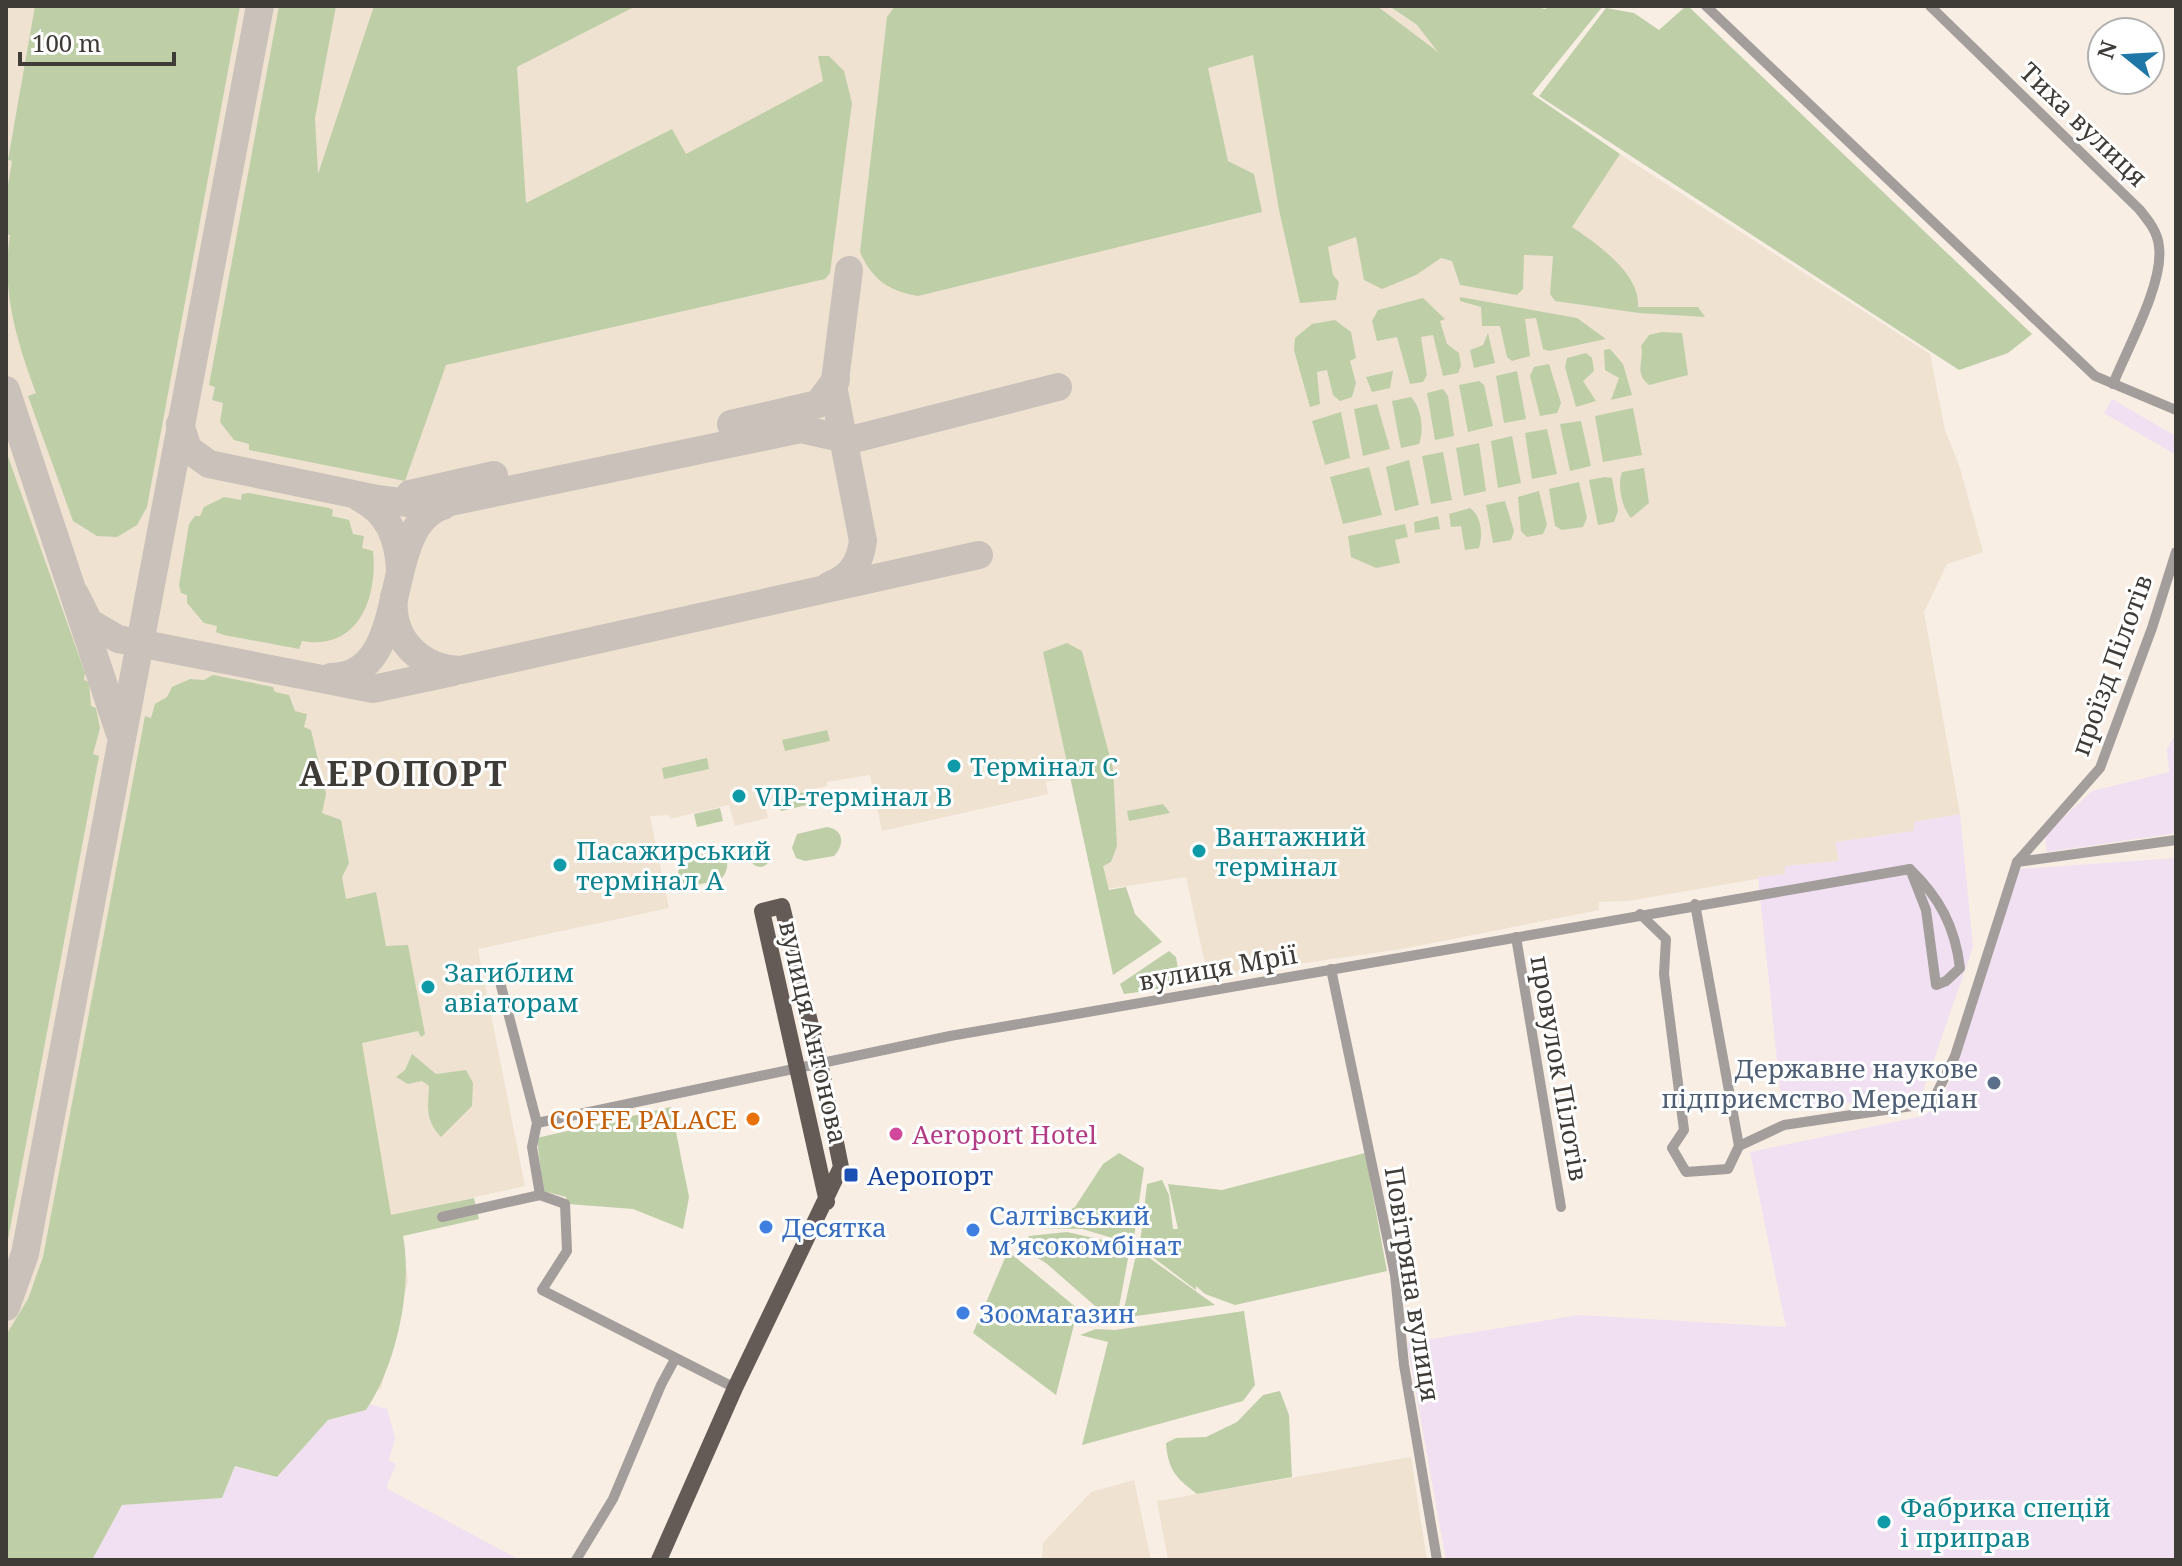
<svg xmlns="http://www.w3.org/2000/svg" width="2182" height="1566" font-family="'Noto Serif',serif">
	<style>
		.built { fill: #efe2d1 }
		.industrial { fill: #f1e0f1 }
		.green { fill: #becfa8 }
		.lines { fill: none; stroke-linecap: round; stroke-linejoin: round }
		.taxiway { stroke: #cac2ba; stroke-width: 28 }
		.street { stroke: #a39d9b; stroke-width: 10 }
		.primary { stroke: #645a56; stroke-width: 16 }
		.culture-dot { fill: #0f9aa8; stroke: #fff; stroke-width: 3 }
		.service-dot { fill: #5c6f8a; stroke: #fff; stroke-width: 3 }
		.food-dot { fill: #e8710a; stroke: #fff; stroke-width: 3 }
		.hotel-dot { fill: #d1479c; stroke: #fff; stroke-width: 3 }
		.transit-dot { fill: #1a4fb4; stroke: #fff; stroke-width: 3 }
		.shop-dot { fill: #3f7fe0; stroke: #fff; stroke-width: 3 }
		.labels { text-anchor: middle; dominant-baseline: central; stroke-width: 6; stroke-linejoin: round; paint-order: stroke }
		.street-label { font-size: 26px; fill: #3f3b37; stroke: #fff }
		.culture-label { font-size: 26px; fill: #0d838f; stroke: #fff; text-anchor: start }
		.service-label { font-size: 26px; fill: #4e5e75; stroke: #fff; text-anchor: end }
		.food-label { font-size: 26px; fill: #c56008; stroke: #fff; text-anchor: end }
		.hotel-label { font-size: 26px; fill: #b23c85; stroke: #fff; text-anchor: start }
		.transit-label { font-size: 26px; fill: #164399; stroke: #fff; text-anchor: start }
		.shop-label { font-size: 26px; fill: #366cbe; stroke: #fff; text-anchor: start }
		.district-label { font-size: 34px; font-weight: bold; letter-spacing: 2px; fill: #3f3b37; stroke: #fff }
	</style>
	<rect width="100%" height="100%" fill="#f8eee4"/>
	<!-- built -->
	<g class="built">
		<path d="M6,6h1383l73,51 46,25 422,272 15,76 15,38 23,84 -36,12 -23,48 36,202 -46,8v9l-78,11 3,19 -54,5 1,8 -158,27 -29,1v8l-197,39 -194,28 -22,-100 -85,13 -26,-113 -29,5 2,12 -166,37 -12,-56 -43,7v4l-63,15 4,17 -33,8 -6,-21 -59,14 -1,-4 -19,1 19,92 -191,41 47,237 -125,28 8,67 -27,108 -259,116 -30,55h-86z"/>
		<path d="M1411,1457l16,103h-259l-11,-59z"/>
		<path d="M1134,1480l17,80h-109l1,-17 48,-51z"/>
	</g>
	<!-- industrial -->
	<g class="industrial">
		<path d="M2112,399l64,37v19l-72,-42z"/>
		<path d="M2176,733v100l-129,19 -2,-17 47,-44 77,-19 -2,-23z"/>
		<path d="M1960,814l13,133 -52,150 -139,11 -24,-231 27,-3v-8l54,-5 -4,-19 79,-11v-9z"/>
		<path d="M2176,858v702h-730l-39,-217 172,-28 207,12 -36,-175 173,-36 19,-14 78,-233z"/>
		<path d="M370,1404l17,5 8,29 -6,22 7,4 -10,24 134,72h-428l30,-55 100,-7 13,-32 42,11 51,-57 38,-10z"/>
	</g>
	<!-- green -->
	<g class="green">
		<path d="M35,6h205l-93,501 -10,18 -20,12 -20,-1 -24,-15 -45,-125 8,-3c-19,-51 -35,-102 -26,-158l-4,-1v-37l6,-36 -4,-1z"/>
		<path d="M279,6h57l-21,112 3,56 56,-168h262l-119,61 9,136 146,-74 14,25 137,-73 -5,-25h11l15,15 8,32 -22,170 -5,6 -379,86 -41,116 -156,-31v-6l-15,-4 -14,-18 3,-19 -11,-3 3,-13 -6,-2z"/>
		<path d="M895,6h482l61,46 -21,-27 -28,-19h142l14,3 5,-3h53l-71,88 88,60 -48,73c24,16 69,47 66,80h60l7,10 -66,-4 -84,-12 -5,-7 3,-38 -29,-1 -1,34 -6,6 -57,-10 -8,-24 -11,-3 -25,17 -34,14 -18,-9 -8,-43 -28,10 5,28 6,7 -3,18 -36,3 -21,-93 -26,-155 -45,13 20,93 26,13 8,38 -344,84c-30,-5 -46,-17 -58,-44l27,-235z"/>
		<path d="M1686,6h2l344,328 -24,19 -49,17 -420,-274 67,-88 28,5 25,17z"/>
		<path d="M1460,297l117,21 29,21 -57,12 -6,-2 -7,-31 -11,1 5,37 -18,5 -5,-4 -7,-31h-18l-1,-19 -21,-6z"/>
		<path d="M1423,298l22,21 -5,2 7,23 12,9 2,13 -3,7 -15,3 -10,-41 -12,2 6,38 -4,7 -13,2 -13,-47 -20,4 -5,-20 6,-11z"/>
		<path d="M1335,320l16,12 5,26 -6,3 6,22 -4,14 -12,4 -7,-6 -6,-25 -10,2 3,32 -10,3 -16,-57 1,-12 17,-14z"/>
		<path d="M1662,332l20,1 6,42 -39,10c-16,-13 -4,-24 -8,-39l8,-11z"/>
		<path d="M1488,333l7,30 -21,5 -4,-18 13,-5z"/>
		<path d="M1610,349l13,15 9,31 -21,5 8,-22 -14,-8 -1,-20z"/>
		<path d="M1586,353l6,5 2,13 -11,10 13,20 -20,6 -11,-40 2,-9z"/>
		<path d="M1549,364l12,39 -4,10 -17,3 -10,-40 4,-9z"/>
		<path d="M1393,371l-3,17 -18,4 -6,-15z"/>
		<path d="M1517,371l9,48 -22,4 -8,-47z"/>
		<path d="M1479,381l5,4 9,41 -25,6 -9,-47z"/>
		<path d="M1443,389l5,7 6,40 -19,4 -8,-47z"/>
		<path d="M1411,397c11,12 13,33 8,47l-18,4 -9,-47z"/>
		<path d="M1377,404l13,45 -27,7 -9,-47z"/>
		<path d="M1633,408l9,47 -39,7 -8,-46z"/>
		<path d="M1341,412l9,46 -25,7 -13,-44z"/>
		<path d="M1581,421l10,45 -21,5 -10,-47z"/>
		<path d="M1547,429l10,45 -25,5 -7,-46z"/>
		<path d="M1512,436l9,47 -23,5 -7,-47z"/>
		<path d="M1479,443l7,48 -22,5 -8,-48z"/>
		<path d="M6,451l79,222 -1,7 5,2 2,24 5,2 4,20 -7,26 6,2 -93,494z"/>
		<path d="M1443,452l9,48 -21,4 -9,-48z"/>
		<path d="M1409,460l10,45 -24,6 -9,-44z"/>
		<path d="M1369,467l13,48 -39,9 -13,-47z"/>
		<path d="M1644,468l5,35 -18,15c-9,-10 -14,-33 -9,-46z"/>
		<path d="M1605,477l7,1 6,33 -4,11 -16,3 -9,-45z"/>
		<path d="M1579,482l8,36 -4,9 -21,3 -7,-4 -6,-37z"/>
		<path d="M1539,491l8,34 -4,9 -16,3 -6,-6 -3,-34z"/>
		<path d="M249,493l80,15 4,2 -1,6 17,4 4,14 11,2 -2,12 11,3c5,47 -15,100 -71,90l-3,8 -75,-14 -8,-3 1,-6 -13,-3 -17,-20v-8l-6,-2 -2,-8 10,-61 6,-8h5l4,-9 20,-10 17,3 1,-6z"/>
		<path d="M1505,501l9,30 -3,9 -18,3 -7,-38z"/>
		<path d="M1470,508c12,8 13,28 9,40l-14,2 -4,-24 -10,1 -2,-13z"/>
		<path d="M1438,516l2,13 -25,4 -1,-11z"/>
		<path d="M1405,524l3,13 -13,3 5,23 -24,5 -25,-11 -3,-21z"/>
		<path d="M1067,643l15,8 31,118 4,77 -6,16 -8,4 6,24 17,-3 9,27 27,28 -49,33 -70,-323z"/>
		<path d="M213,675l60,12 2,5 14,3 6,16 12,3 -3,13 7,3 15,64 -4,19 19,7 8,43 -7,14 4,22 30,-7 10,54 22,-1 17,89 -4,3 -3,-6 -56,12 29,172 83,-17 5,21 -76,17c10,52 -7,130 -37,174l-38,10 -51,57 -42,-11 -13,32 -100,7 -30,55h-86v-225l22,-36 15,-42 102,-541 6,2 4,-14 12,-7 5,-10 18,-8 14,1z"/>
		<path d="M827,730l3,11 -45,10 -3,-11z"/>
		<path d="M707,758l2,11 -45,10 -2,-11z"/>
		<path d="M804,792l3,13 -26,6 -3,-13z"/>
		<path d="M1163,804l7,9 -41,8 -2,-10z"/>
		<path d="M720,808l3,13 -26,6 -3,-13z"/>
		<path d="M827,827c17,3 18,17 7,29l-29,5 -9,-3 -4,-10 5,-14z"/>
		<circle cx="760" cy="857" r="10"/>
		<path d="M713,852c17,2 18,17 7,28l-29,6 -9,-3 -4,-11 6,-14z"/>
		<path d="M1169,951l7,6 5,29 -57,8 -4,-10z"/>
		<path d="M412,1054l24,20 30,-4 7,13 -1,23 -31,31c-16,-17 -13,-30 -12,-51l-7,-5 -14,3 -12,-7 9,-7z"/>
		<path d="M671,1107l18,90 -6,32 -50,-20 -65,-5 -2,-7 -23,-6 -6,-53z"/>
		<path d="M1119,1153l25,15 -10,69 -11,4 -41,-12 -43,-1 36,-21 28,-43z"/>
		<path d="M1365,1153l22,118 -152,34 -30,-11 -9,-8v4l-50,-38 -6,-9 7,-59 15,-4 7,15 4,34h5l-10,-45 54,6z"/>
		<path d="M1067,1232l49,11 13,10 -12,65 -22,-12 -49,-43 -22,-13 5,-14z"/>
		<path d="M1008,1251l70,58 -22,86 -83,-62z"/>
		<path d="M1142,1256l6,1 67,48 -93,13 13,-59z"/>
		<path d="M1244,1311l11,74 -12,16 -161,44 26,-103 -28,-7 16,-6 19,1z"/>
		<path d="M1280,1391l9,24 3,62 -95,17c-21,-16 -29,-24 -31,-51l10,-5 30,-1 31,-15 26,-27z"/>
	</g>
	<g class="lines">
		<!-- taxiway -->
		<g class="taxiway">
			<path d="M6,390l113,341"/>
			<path d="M833,396l16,-126"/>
			<path d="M180,424l8,25 21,15 168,35 54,7 370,-77 44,10 13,-1 200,-51"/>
			<path d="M731,424l87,-20 18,-24"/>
			<path d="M410,494l84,-19"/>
			<path d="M360,498c29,15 38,40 40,71"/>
			<path d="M830,585c21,-8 30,-22 33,-44l-28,-145"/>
			<path d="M75,594l14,28 29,17 255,50 80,-17"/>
			<path d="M394,597c-4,43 27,72 67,73l518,-115"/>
			<path d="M331,677c85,-2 46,-150 112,-171"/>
			<path d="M6,1307l19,-53 235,-1248"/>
		</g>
		<!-- street -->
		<g class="street">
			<path d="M1706,6l389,370 81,34"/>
			<path d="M1930,6l209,203c9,11 19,23 20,38 5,36 -32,102 -46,137"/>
			<path d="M2017,862l159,-22"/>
			<path d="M1910,869c30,29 45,58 50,99l-14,13 -10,4 -10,-75z"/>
			<path d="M1640,914l26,25 -2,35 20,156 -12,18 14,24 42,-3 11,-23 -44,-242"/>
			<path d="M1516,937l45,270"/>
			<path d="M1331,969l64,306 9,90 33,195"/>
			<path d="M500,982l37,141 -5,24 8,48 25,9 2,47 -25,39 193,98"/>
			<path d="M537,1123l413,-87 960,-167"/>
			<path d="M1739,1146l45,-21 148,-22 23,-47 62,-194 83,-94 52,-140 24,-76"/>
			<path d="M442,1217l98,-22"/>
			<path d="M576,1560l37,-61 48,-114 14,-26"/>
		</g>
		<!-- primary -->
		<path class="primary" d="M659,1560l76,-172 106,-221 -21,-104 -38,-157 -20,5 65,291"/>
	</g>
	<!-- markers -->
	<g class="culture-dot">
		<circle cx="954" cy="766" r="8"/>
		<circle cx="739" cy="796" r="8"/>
		<circle cx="1199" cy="851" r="8"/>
		<circle cx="560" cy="865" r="8"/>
		<circle cx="428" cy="987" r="8"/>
		<circle cx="1884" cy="1522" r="8"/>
	</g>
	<circle class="service-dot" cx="1994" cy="1083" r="8"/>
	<circle class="food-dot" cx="753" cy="1119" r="8"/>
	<circle class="hotel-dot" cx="896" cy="1134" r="8"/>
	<rect class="transit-dot" x="843" y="1167" width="16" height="16" rx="4"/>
	<g class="shop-dot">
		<circle cx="766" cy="1227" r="8"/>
		<circle cx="973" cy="1230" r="8"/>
		<circle cx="963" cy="1313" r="8"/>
	</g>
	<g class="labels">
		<!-- street labels -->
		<g class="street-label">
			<text transform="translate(2084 124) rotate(44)">Тиха вулиця</text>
			<text transform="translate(2111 665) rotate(-70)">проїзд Пілотів</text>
			<text transform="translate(1218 967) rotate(-10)">вулиця Мрії</text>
			<text transform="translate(814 1032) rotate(77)">вулиця Антонова</text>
			<text transform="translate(1560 1068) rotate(80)">провулок Пілотів</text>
			<text transform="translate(1413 1284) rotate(81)">Повітряна вулиця</text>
		</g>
		<!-- culture labels -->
		<g class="culture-label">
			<text x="970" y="766">Термінал C</text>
			<text x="755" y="796">VIP-термінал B</text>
			<text x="1215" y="836">Вантажний<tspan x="1215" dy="30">термінал</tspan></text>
			<text x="576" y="850">Пасажирський<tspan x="576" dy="30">термінал A</tspan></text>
			<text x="444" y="972">Загиблим<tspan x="444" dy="30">авіаторам</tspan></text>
			<text x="1900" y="1507">Фабрика спецій<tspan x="1900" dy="30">і приправ</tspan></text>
		</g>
		<!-- service labels -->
		<g class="service-label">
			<text x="1978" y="1068">Державне наукове<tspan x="1978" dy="30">підприємство Мередіан</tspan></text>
		</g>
		<!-- food labels -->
		<g class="food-label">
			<text x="737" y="1119">COFFE PALACE</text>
		</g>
		<!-- hotel labels -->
		<g class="hotel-label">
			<text x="912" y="1134">Aeroport Hotel</text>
		</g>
		<!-- transit labels -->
		<g class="transit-label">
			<text x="867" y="1175">Аеропорт</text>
		</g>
		<!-- shop labels -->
		<g class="shop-label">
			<text x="989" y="1215">Салтівський<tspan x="989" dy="30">мʼясокомбінат</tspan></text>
			<text x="782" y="1227">Десятка</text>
			<text x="979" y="1313">Зоомагазин</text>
		</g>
		<!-- district labels -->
		<g class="district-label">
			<text x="404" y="773">АЕРОПОРТ</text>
		</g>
	</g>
	<!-- border -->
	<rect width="2182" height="1566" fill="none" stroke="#3f3b37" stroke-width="16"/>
	<!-- north arrow -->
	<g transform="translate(2126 56) rotate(288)"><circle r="38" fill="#ffffff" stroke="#b2b1af" stroke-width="2"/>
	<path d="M0-6L14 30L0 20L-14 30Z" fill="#1e77a6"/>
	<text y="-12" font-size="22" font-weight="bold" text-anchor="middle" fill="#3f3b37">N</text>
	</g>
	<!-- scale -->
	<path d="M20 52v12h154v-12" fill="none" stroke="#3f3b37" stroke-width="4"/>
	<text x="32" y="52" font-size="24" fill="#3f3b37" stroke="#ffffff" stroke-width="6" paint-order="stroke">100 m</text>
</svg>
